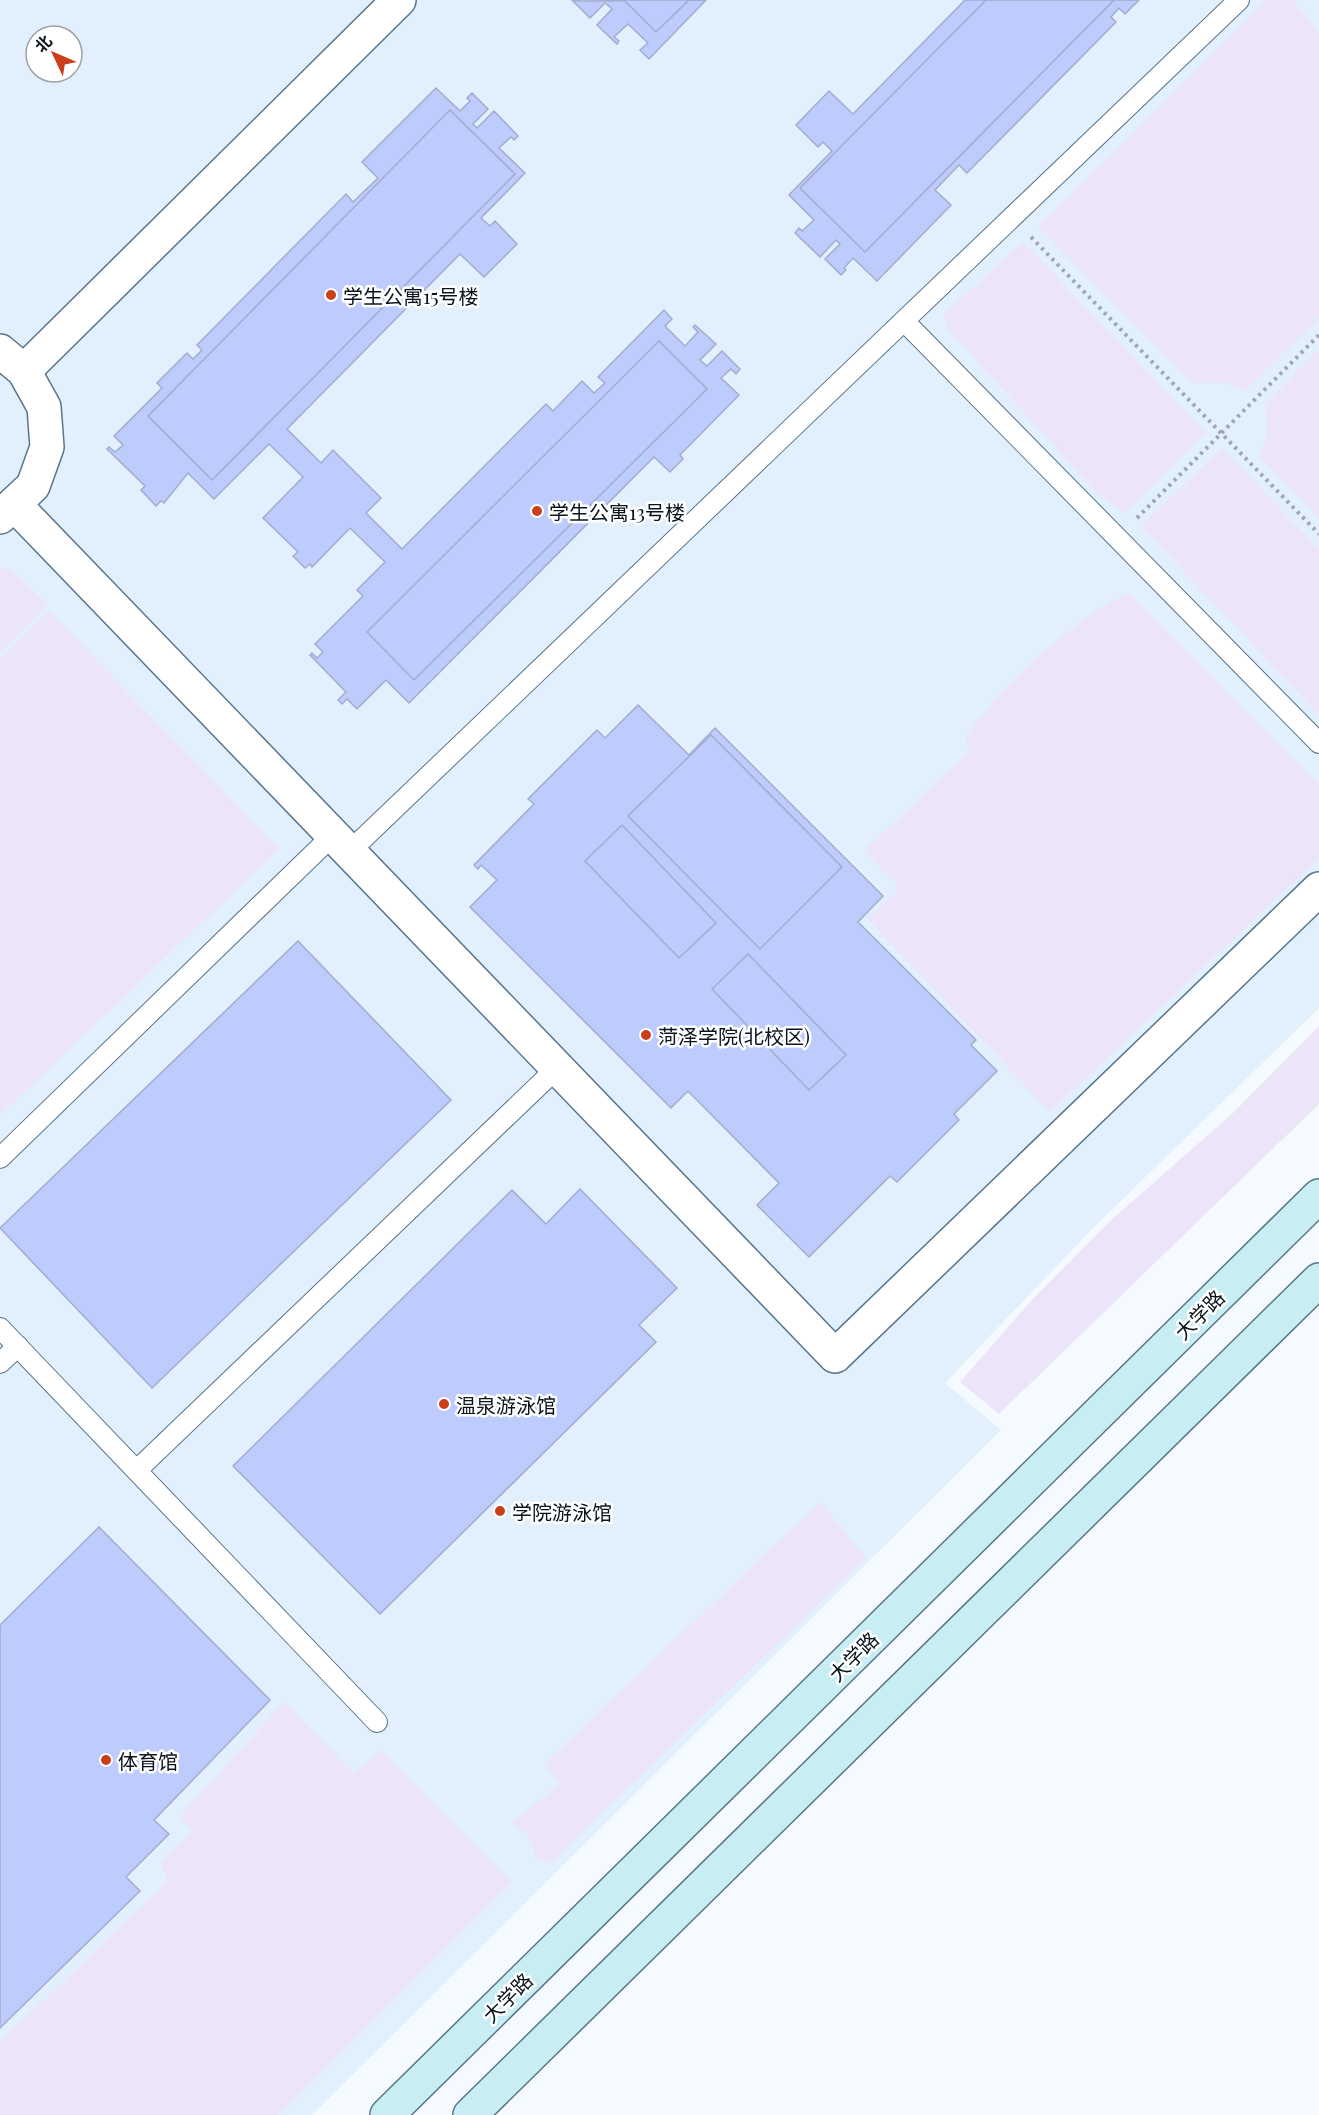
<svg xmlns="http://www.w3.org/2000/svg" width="1319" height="2115" font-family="'Playfair Display','Noto Sans SC',serif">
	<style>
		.built { fill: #e1f0fc; fill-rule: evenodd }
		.green { fill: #ece4f9 }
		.building { fill: #bdcbfd; stroke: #a3accc; stroke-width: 1.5 }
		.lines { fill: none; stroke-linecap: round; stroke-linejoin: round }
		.service-casing { stroke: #59758b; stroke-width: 22 }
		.minor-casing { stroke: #59758b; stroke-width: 36 }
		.secondary-casing { stroke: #59758b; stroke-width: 36 }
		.path { stroke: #9fa7ad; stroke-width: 4; stroke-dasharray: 3 4.5; stroke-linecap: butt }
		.service { stroke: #fff; stroke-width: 20 }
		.minor { stroke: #fff; stroke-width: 33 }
		.secondary { stroke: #c8edf3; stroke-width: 33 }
		.poi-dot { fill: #c83f19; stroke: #fff; stroke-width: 2 }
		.labels { text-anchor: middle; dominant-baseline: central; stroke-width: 5; stroke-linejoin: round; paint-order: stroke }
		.poi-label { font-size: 20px; fill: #09141d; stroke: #fff; text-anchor: start }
		.street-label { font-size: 20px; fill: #09141d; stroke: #fff }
	</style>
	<rect width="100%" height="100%" fill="#f4faff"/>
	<!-- built -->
	<path class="built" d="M0,0h1319v1008l-226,220 -148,155 56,47 -689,685h-312zM36,36h36v36h-36z"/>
	<!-- green -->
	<g class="green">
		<path d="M1267,0h25l27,32v286l-74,73 -20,-8h-33l-154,-157z"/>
		<path d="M1023,242l183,191 -82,80 -25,-18 -153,-168 -2,-13z"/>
		<path d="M1319,349v169l-60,-62c9,-18 9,-32 5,-51z"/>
		<path d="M1222,448l97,101v166l-178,-189z"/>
		<path d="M10,568l38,37 -48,47v-83z"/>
		<path d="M1129,593l190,192v73l-269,254 -182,-193 32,-31 -36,-37 106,-100 -5,-11c25,-45 116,-128 164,-147z"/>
		<path d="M49,611l230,238 -279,266v-457z"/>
		<path d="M1319,1026v78l-320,310 -39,-32 70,-80 79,-80 124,-109z"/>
		<path d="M820,1502l46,56 -317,306 -13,-6 -7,-22 -17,-13 48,-39 -16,-20z"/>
		<path d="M284,1702l69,71 28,-22 130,131 -233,233h-278v-73l168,-161 -8,-18 32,-31 -12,-16z"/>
	</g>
	<!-- building -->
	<g class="building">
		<path d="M572,0l9,1 125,-1 -57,59 -9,-9 8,-7 -20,-19 -14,13 5,4 -2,3 -20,-19 15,-16 -7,-6 -15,15z"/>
		<path d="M624,0h65l-33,32z"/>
		<path d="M965,0h174l-14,14 -6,-6 -8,9 5,5 -149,151 -8,-8 -24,25 16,15 -74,76 -24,-23 -9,10 2,2 -5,5 -16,-16 15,-15 -4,-4 -16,17 -25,-24 4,-5 3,3 12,-11 -25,-25 43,-44 -9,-9 -5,5 -22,-22 33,-34 24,23z"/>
		<path d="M986,0h128l-249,252 -65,-64z"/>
		<path d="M436,88l24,23 10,-10 -3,-3 5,-5 16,16 -15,15 4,4 17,-17 24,25 -4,4 -3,-3 -12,11 26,25 -44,45 9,8 5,-5 22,23 -33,33 -24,-23 -173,175 34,34 12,-13 48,48 -15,15 36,36 144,-145 7,7 29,-30 12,12 11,-10 -7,-6 66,-67 8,9 -7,7 20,20 13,-14 -5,-5 2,-2 21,19 -16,16 7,6 15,-15 18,18 -4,5 -5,-5 -10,9 18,17 -59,60 3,4 -13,13 -16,-15 -245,246 -23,-23 -29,29 -10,-10 -5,5 -4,-4 8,-8 -36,-37 2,-2 5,5 6,-6 -8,-8 48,-48 -6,-6 28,-28 -35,-34 -38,39 -2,-3 -5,4 -12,-12 5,-4 -35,-34 40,-41 -34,-33 -55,55 -26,-26 -24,30 -3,-2 -5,5 -15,-16 4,-4 -38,-37 2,-2 6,5 8,-7 -9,-9 48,-48 -5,-5 30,-30 6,6 9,-9 -5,-5 149,-151 7,8 25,-24 -16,-16z"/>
		<path d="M450,110l65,64 -303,306 -64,-64z"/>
		<path d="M659,341l48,48 -293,291 -47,-48z"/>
		<path d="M638,705l51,50 26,-27 168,168 -25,26 118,118 -5,5 26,26 -43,43 5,6 -62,62 -7,-6 -81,81 -52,-52 22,-22 -91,-92 -17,17 -201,-201 27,-27 -16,-15 -3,4 -4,-4 60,-61 -6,-5 69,-69 8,8z"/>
		<path d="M711,735l131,132 -82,82 -132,-133z"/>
		<path d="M622,825l94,98 -37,35 -94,-97z"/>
		<path d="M298,941l153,159 -299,288 -152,-160z"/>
		<path d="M748,954l98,101 -37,35 -97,-101z"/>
		<path d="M580,1189l97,99 -38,37 17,17 -276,272 -147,-148 279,-276 34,34z"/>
		<path d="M99,1527l171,173 -116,120 15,14 -43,43 14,14 -140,137v-403z"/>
	</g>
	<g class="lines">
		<!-- service casing -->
		<g class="service-casing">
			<g id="service">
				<path d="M904,321l415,422"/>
				<path d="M349,852l890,-852"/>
				<path d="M0,1158l333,-323"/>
				<path d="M0,1328l377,394"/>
				<path d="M0,1363l18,-17"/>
				<path d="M137,1470l420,-402"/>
			</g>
		</g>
		<!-- minor casing -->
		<g class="minor-casing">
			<g id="minor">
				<path d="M0,351l24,20 20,36 3,40 -14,39 -33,31"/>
				<path d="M24,371l375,-371"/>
				<path d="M15,505l820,851 484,-467"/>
			</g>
		</g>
		<!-- secondary casing -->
		<g class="secondary-casing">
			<g id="secondary">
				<path d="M387,2115l932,-919"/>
				<path d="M470,2115l849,-835"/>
			</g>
		</g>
		<!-- path -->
		<g class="path">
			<path d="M1031,237l288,297"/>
			<path d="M1137,518l182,-183"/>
		</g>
		<!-- service -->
		<use href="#service" class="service"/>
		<!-- minor -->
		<use href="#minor" class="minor"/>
		<!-- secondary -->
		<use href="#secondary" class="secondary"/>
	</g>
	<!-- markers -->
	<g class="poi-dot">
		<circle cx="331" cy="295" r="6"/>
		<circle cx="537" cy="511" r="6"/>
		<circle cx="646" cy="1035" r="6"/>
		<circle cx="444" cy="1404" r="6"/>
		<circle cx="500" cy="1511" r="6"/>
		<circle cx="106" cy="1760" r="6"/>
	</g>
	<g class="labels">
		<!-- poi labels -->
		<g class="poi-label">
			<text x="343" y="295">学生公寓15号楼</text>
			<text x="549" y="511">学生公寓13号楼</text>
			<text x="658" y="1035">菏泽学院(北校区)</text>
			<text x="456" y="1404">温泉游泳馆</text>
			<text x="512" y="1511">学院游泳馆</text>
			<text x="118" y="1760">体育馆</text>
		</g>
		<!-- street labels -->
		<g class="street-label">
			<text transform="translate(1199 1314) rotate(-45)">大学路</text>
			<text transform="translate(853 1656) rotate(-45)">大学路</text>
			<text transform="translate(507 1997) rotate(-45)">大学路</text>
		</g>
	</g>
	<!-- north arrow -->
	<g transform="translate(54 54) rotate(314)"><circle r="28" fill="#ffffff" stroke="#9da1a5" stroke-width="1.5"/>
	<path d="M0-4.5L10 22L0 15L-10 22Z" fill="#c83f19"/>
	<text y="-9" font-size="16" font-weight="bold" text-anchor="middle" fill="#09141d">北</text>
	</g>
</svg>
